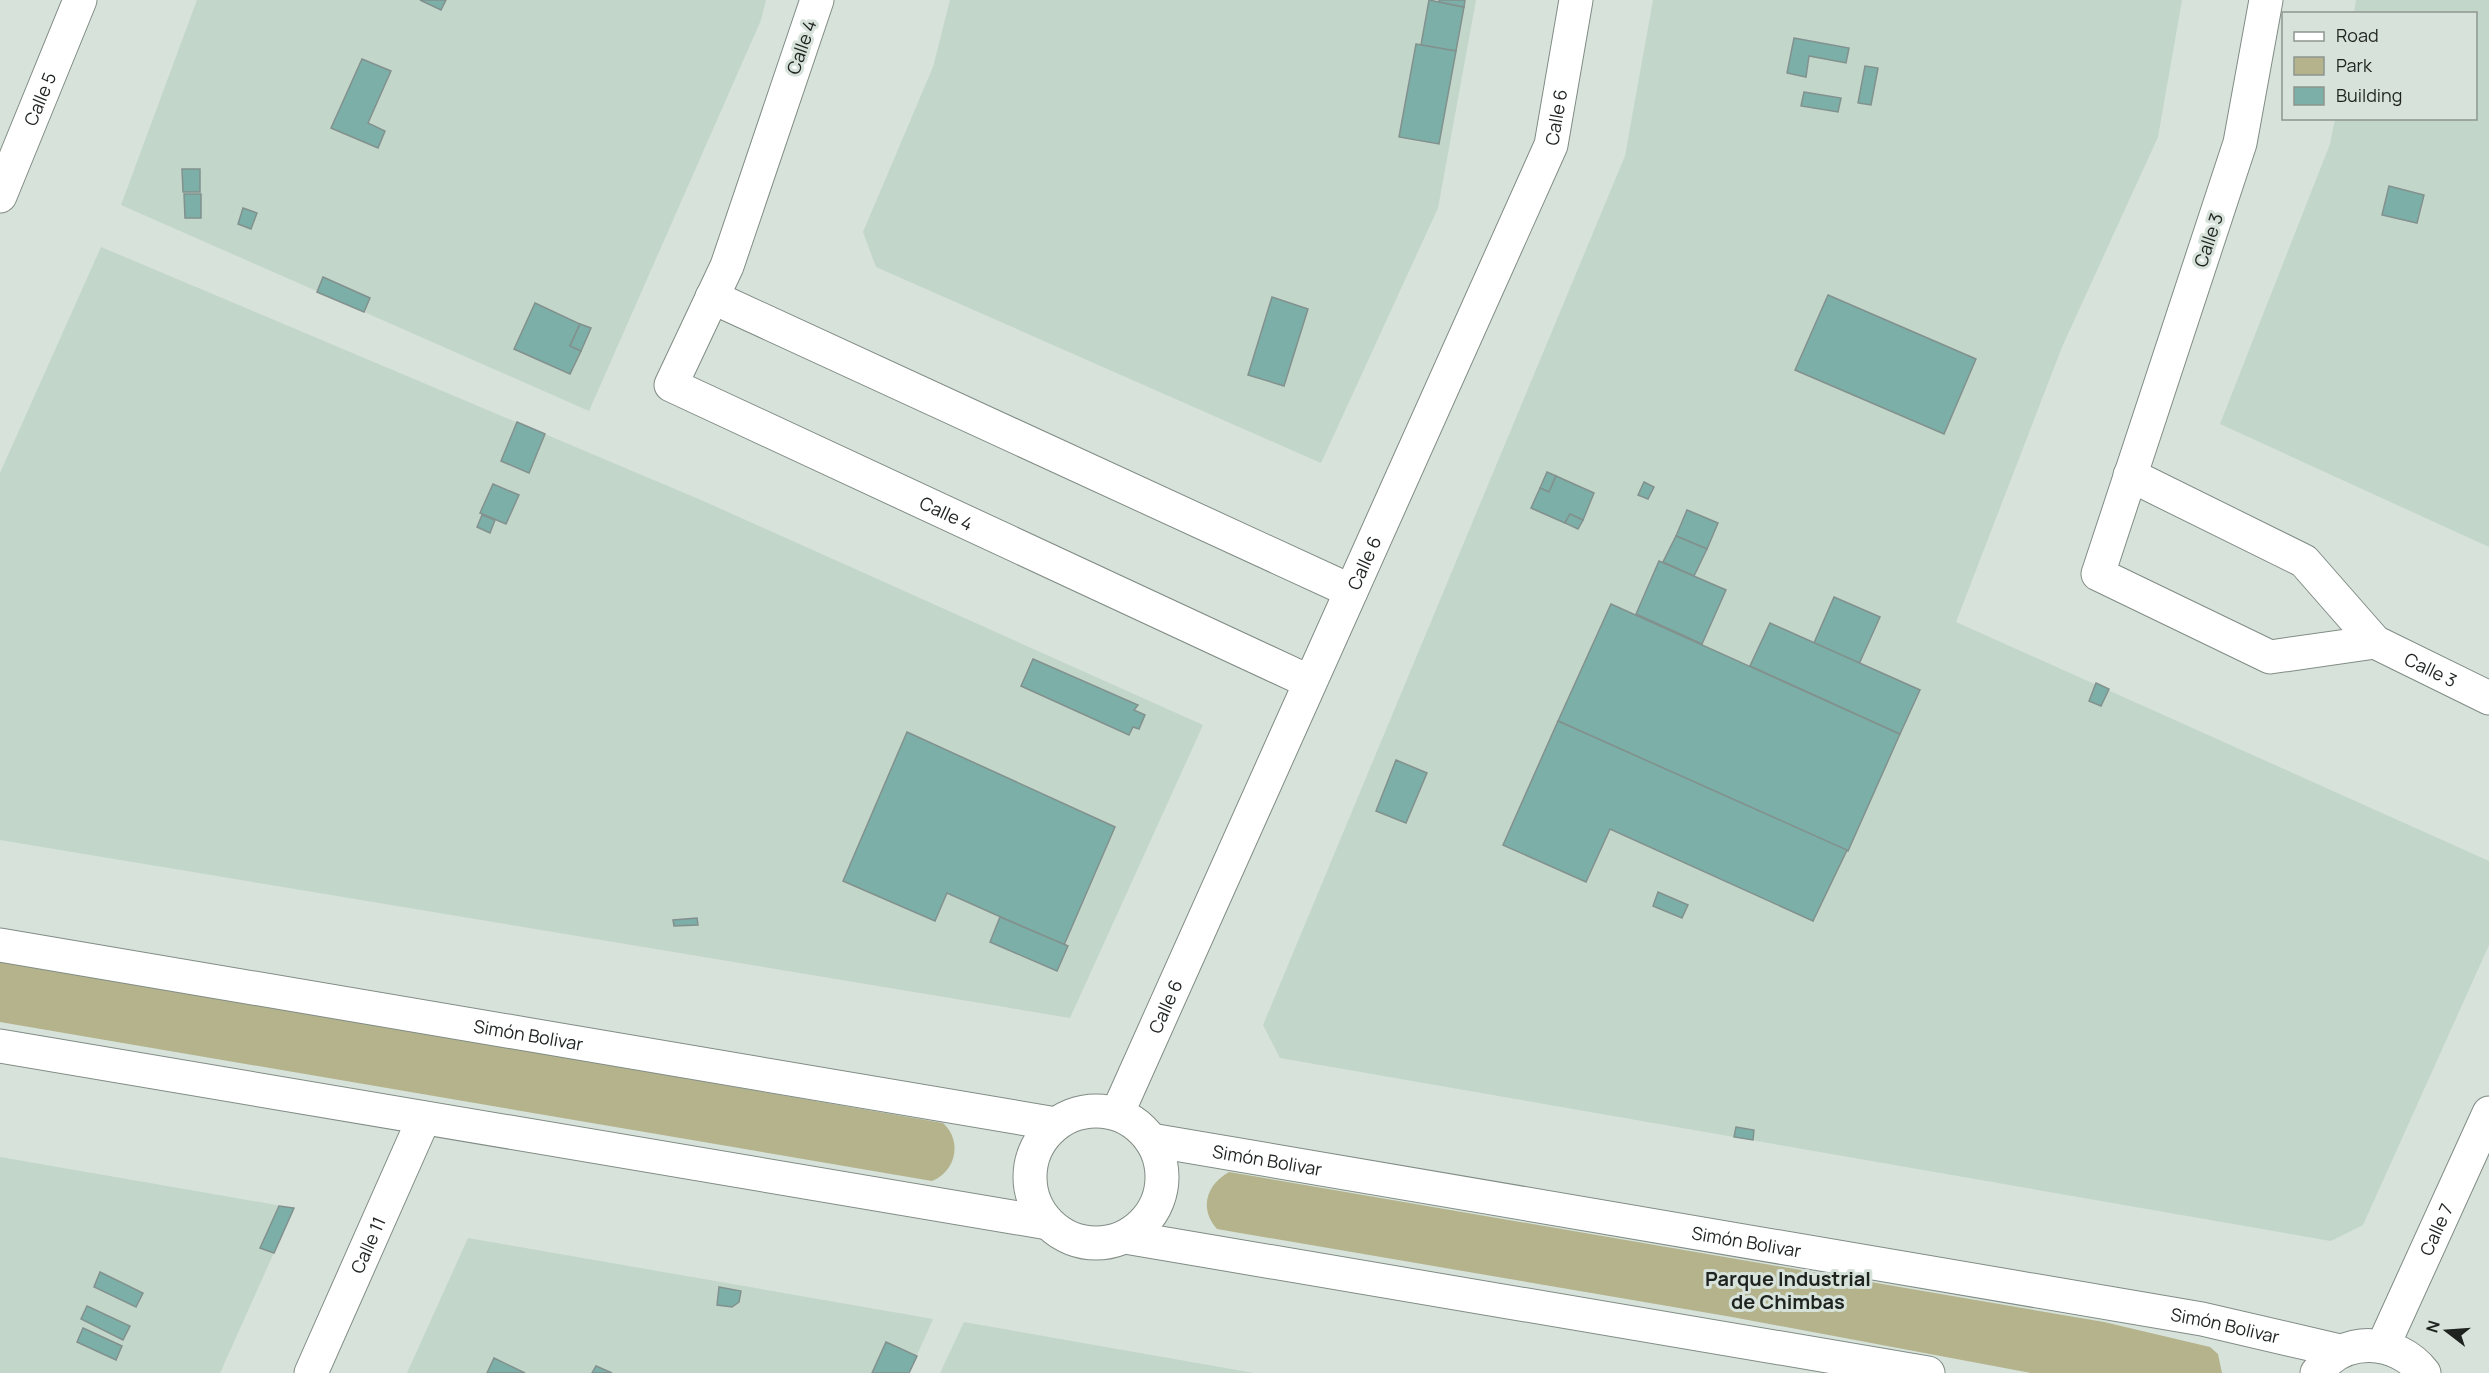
<svg xmlns="http://www.w3.org/2000/svg" width="2489" height="1373" font-family="Manrope,sans-serif">
	<style>
		.built { fill: #c3d6ca }
		.green { fill: #b4b38c }
		.building { fill: #7bafa7; stroke: #83918e; stroke-width: 1.5 }
		.lines { fill: none; stroke-linecap: round; stroke-linejoin: round }
		.minor-casing { stroke: #818c85; stroke-width: 35 }
		.minor { stroke: #fff; stroke-width: 33 }
		.labels { text-anchor: middle; dominant-baseline: central; stroke-width: 6; stroke-linejoin: round; paint-order: stroke }
		.street-label { font-size: 18px; fill: #1f2320; stroke: #d6e2da }
		.neighbourhood-label { font-size: 20px; font-weight: bold; fill: #1f2320; stroke: #d6e2da }
	</style>
	<rect width="100%" height="100%" fill="#d6e2da"/>
	<!-- built -->
	<g class="built">
		<path d="M197,0h569l-5,20 -172,391 -468,-206z"/>
		<path d="M950,0h526l-38,208 -117,255 -445,-196 -13,-35 70,-165z"/>
		<path d="M1653,0h529l-24,137 -96,210 -106,275 533,239v84l-126,280 -32,16 -1051,-183 -17,-33 362,-869z"/>
		<path d="M2356,0h133v547l-269,-123 110,-280 5,-25 141,-1v-104l-122,-1z"/>
		<path d="M101,247l600,253 502,225 -133,293 -1070,-178v-367z"/>
		<path d="M0,1157l294,51 -74,165h-220z"/>
		<path d="M468,1238l465,81 -24,54h-502z"/>
		<path d="M964,1322l290,51h-314z"/>
	</g>
	<!-- green -->
	<g class="green">
		<path d="M0,960l943,163c19,17 14,48 -11,58l-932,-159z"/>
		<path d="M1229,1172l875,150 106,25 8,7 4,19h-191l-299,-56 -515,-88c-18,-20 -11,-44 12,-57z"/>
	</g>
	<!-- building -->
	<g class="building">
		<path d="M420,0h26l-5,10z"/>
		<path d="M1429,0l35,7 -8,44 -35,-6z"/>
		<path d="M1439,0h26l-1,7 -25,-5z"/>
		<path d="M1794,38l55,10 -3,15 -37,-7 -3,21 -19,-4z"/>
		<path d="M1416,44l40,7 -17,93 -40,-7z"/>
		<path d="M362,59l29,12 -23,52 17,8 -7,17 -47,-20z"/>
		<path d="M1865,66l13,2 -7,37 -13,-2z"/>
		<path d="M1804,92l37,6 -3,14 -37,-6z"/>
		<path d="M182,169h18v23h-17z"/>
		<path d="M2389,186l35,9 -7,28 -35,-8z"/>
		<path d="M184,194h17v24h-16z"/>
		<path d="M243,208l14,5 -6,16 -13,-5z"/>
		<path d="M323,277l47,21 -6,14 -47,-20z"/>
		<path d="M1828,295l148,64 -32,75 -149,-64z"/>
		<path d="M1272,297l36,12 -24,77 -36,-11z"/>
		<path d="M535,303l45,21 -10,22 11,5 -11,23 -56,-25z"/>
		<path d="M580,324l11,4 -10,23 -11,-5z"/>
		<path d="M517,422l28,12 -16,39 -28,-12z"/>
		<path d="M1547,472l9,4 -7,16 -9,-4z"/>
		<path d="M1556,476l38,17 -11,27 -13,-6 -5,9 -34,-15 9,-20 9,4z"/>
		<path d="M1644,482l10,5 -6,12 -10,-4z"/>
		<path d="M493,484l26,11 -13,29 -26,-11z"/>
		<path d="M1687,510l31,13 -11,26 -31,-13z"/>
		<path d="M1570,514l13,6 -5,9 -13,-6z"/>
		<path d="M482,515l13,5 -5,13 -13,-6z"/>
		<path d="M1676,536l31,13 -13,27 -31,-14z"/>
		<path d="M1659,561l67,29 -24,54 -66,-30z"/>
		<path d="M1834,597l46,20 -21,47 -45,-21z"/>
		<path d="M1611,604l289,130 -52,117 -290,-130z"/>
		<path d="M1770,623l150,67 -20,44 -150,-68z"/>
		<path d="M1033,659l105,46 -4,5 11,5 -6,14 -6,-2 -4,8 -108,-49z"/>
		<path d="M2096,683l13,6 -8,17 -12,-5z"/>
		<path d="M1558,721l289,129 -34,71 -203,-92 -24,53 -83,-37z"/>
		<path d="M907,732l208,95 -51,118 -117,-52 -12,28 -92,-40z"/>
		<path d="M1396,760l31,13 -21,50 -30,-12z"/>
		<path d="M1658,892l30,13 -6,13 -29,-12z"/>
		<path d="M1000,917l68,29 -11,25 -67,-29z"/>
		<path d="M697,918l1,7 -24,1 -1,-6z"/>
		<path d="M1736,1127l18,3 -1,10 -19,-3z"/>
		<path d="M279,1206l15,2 -20,45 -14,-5z"/>
		<path d="M100,1272l43,21 -7,14 -42,-20z"/>
		<path d="M719,1287l22,4 -2,11 -7,5 -15,-2z"/>
		<path d="M87,1306l43,20 -7,14 -42,-21z"/>
		<path d="M83,1328l39,18 -6,14 -39,-18z"/>
		<path d="M886,1342l31,14 -8,17h-37z"/>
		<path d="M494,1358l31,15h-38z"/>
		<path d="M596,1366l16,7h-20z"/>
	</g>
	<g class="lines">
		<!-- minor casing -->
		<g class="minor-casing">
			<g id="minor">
				<path id="s1" d="M817,0l-90,266 -56,119 639,297"/>
				<path d="M2266,0l-26,143 -142,431 172,83 105,-15"/>
				<path id="s2" d="M0,196l80,-196"/>
				<path d="M712,297l639,294"/>
				<path id="s3" d="M2130,475l174,86 71,81 114,56"/>
				<path id="s4" d="M0,945l1056,179"/>
				<path d="M0,1046l1048,177"/>
				<circle cx="1096" cy="1177" r="66"/>
				<path id="s5" d="M1117,1114l434,-969 25,-145"/>
				<path id="s6" d="M1151,1140l1051,179 138,32"/>
				<path d="M1125,1237l803,136"/>
				<path id="s7" d="M2383,1346l106,-233"/>
				<path id="s8" d="M311,1373l113,-255"/>
				<path d="M2317,1373c26,-38 80,-35 107,0"/>
			</g>
		</g>
		<!-- minor -->
		<use href="#minor" class="minor"/>
	</g>
	<g class="labels">
		<!-- street labels -->
		<g class="street-label">
			<text transform="translate(801 47) rotate(-71)">Calle 4</text>
			<text stroke="none"><textPath href="#s2" startOffset="105">Calle 5</textPath></text>
			<text stroke="none"><textPath href="#s5" startOffset="1090">Calle 6</textPath></text>
			<text transform="translate(2208 240) rotate(-72)">Calle 3</text>
			<text stroke="none"><textPath href="#s1" startOffset="716">Calle 4</textPath></text>
			<text stroke="none"><textPath href="#s5" startOffset="604">Calle 6</textPath></text>
			<text stroke="none"><textPath href="#s3" startOffset="364">Calle 3</textPath></text>
			<text stroke="none"><textPath href="#s5" startOffset="118">Calle 6</textPath></text>
			<text stroke="none"><textPath href="#s4" startOffset="536">Simón Bolivar</textPath></text>
			<text stroke="none"><textPath href="#s6" startOffset="118">Simón Bolivar</textPath></text>
			<text stroke="none"><textPath href="#s7" startOffset="128">Calle 7</textPath></text>
			<text stroke="none"><textPath href="#s6" startOffset="604">Simón Bolivar</textPath></text>
			<text stroke="none"><textPath href="#s8" startOffset="140">Calle 11</textPath></text>
			<text stroke="none"><textPath href="#s6" startOffset="1090">Simón Bolivar</textPath></text>
		</g>
		<!-- neighbourhood labels -->
		<g class="neighbourhood-label">
			<text x="1788" y="1278">Parque Industrial<tspan x="1788" dy="23">de Chimbas</tspan></text>
		</g>
	</g>
	<!-- legend -->
	<rect x="2282" y="12" width="195" height="108" fill="#d6e2da" stroke="#8d9690" stroke-width="1.5"/>
	<rect x="2294" y="32" width="30" height="9" fill="#ffffff" stroke="#8d9690" stroke-width="1.5"/>
	<text x="2336" y="42" font-size="18" fill="#1f2320">Road</text>
	<rect x="2294" y="57" width="30" height="18" fill="#b4b38c" stroke="#8d9690" stroke-width="1.5"/>
	<text x="2336" y="72" font-size="18" fill="#1f2320">Park</text>
	<rect x="2294" y="87" width="30" height="18" fill="#7bafa7" stroke="#8d9690" stroke-width="1.5"/>
	<text x="2336" y="102" font-size="18" fill="#1f2320">Building</text>
	<!-- north arrow -->
	<g transform="translate(2447 1331) rotate(287)" stroke="#d6e2da" stroke-width="4.5" paint-order="stroke">
	<path d="M0-4.5L10 22L0 15L-10 22Z" fill="#1f2320"/>
	<text y="-9" font-size="16" font-weight="bold" text-anchor="middle" fill="#1f2320">N</text>
	</g>
</svg>
